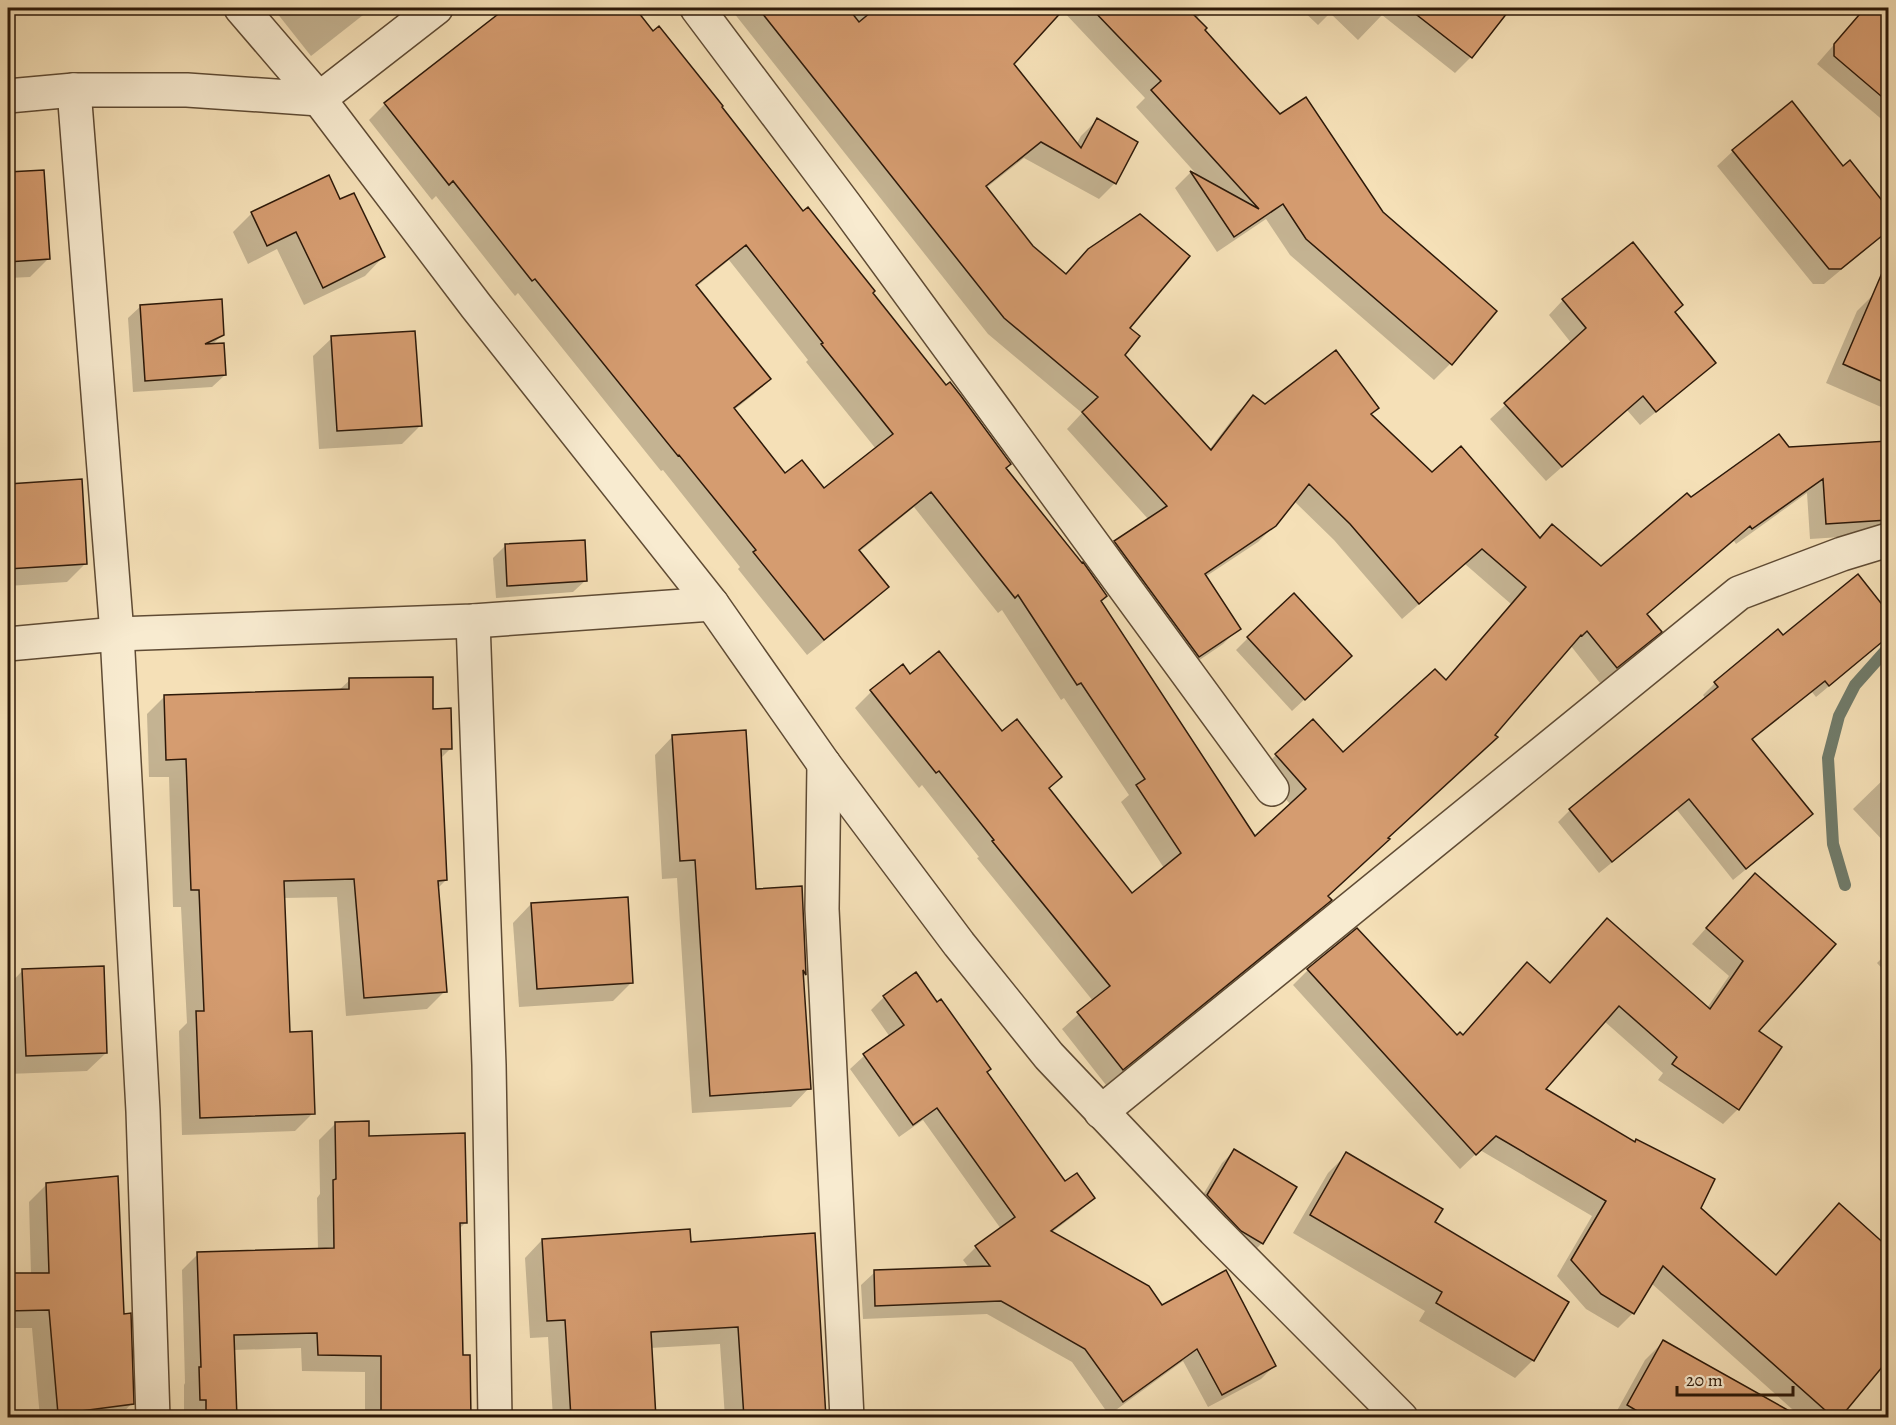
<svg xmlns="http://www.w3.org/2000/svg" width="1896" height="1425" font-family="Alegreya,serif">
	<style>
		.shadow { fill: #0003; fill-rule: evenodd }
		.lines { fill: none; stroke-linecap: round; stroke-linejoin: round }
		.stream { stroke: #707b6a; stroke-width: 12 }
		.building { fill: #d59c70; stroke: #2d1909; stroke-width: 1.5; fill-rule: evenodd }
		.minor-casing { stroke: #5f4b34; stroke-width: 36 }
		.minor { stroke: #f8ebd0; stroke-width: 33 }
	</style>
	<rect width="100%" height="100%" fill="#f5e0b7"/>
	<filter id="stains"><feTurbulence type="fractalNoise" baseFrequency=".00333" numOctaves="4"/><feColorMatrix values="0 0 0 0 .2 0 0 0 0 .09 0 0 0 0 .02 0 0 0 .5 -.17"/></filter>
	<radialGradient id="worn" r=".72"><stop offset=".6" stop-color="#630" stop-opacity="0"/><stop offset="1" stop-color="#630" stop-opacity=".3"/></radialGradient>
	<!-- shadow -->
	<g class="shadow">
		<path d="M273,8h99l-61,48z"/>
		<path d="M508,8h125l20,25 67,74 83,106 68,80 134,176 94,133 156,236 36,-33 -31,-34 16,-16 67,-1 101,-73 67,-77 -46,-40 -63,55 -68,-79 -40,-39 -19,24 -17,17 -53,35 34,51 -16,16 -41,28 -83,-113 16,-16 34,-23 -82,-91 15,-16 -94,-79 -258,-326h477l-11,11 7,11 77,86 102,97 113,98 -45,53 -16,16 -144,-125 -24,-36 -49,33 -42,-64 15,-15 9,4 -63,-70 9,-9 -84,-89 -49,55 64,81 5,-9 16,-16 18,63 -16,16 -75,-41 -38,30 46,59 33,28 24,-25 39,78 -5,27 86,95 28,-37 16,-16 12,9 105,9 62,59 107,66 62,28 89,-69 98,-50 100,-6v91l-78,5 -3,-46 -71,51 -2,-3 -88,74 14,17 -16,16 -44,35 -29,-37 -184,193 -60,58 3,3 -16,16 -208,169 -44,-56 31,-28 -116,-143 2,-1 -57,-72 -3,3 -64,-80 16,-16 31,-26 8,10 91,57 59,44 -12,13 83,105 33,-27 -43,-66 8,-7 -65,-97 -3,2 -59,-90 -4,3 -84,-106 -55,45 28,35 -16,16 -64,52 -69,-86 2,-2 -77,-97 -2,1 -143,-178 -3,3 -79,-100 -4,4 -63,-80 16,-16zM729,260l79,100 -2,2 70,87 -52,41 -39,-14 -51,-66 19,-15 16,-16 -73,-92z"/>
		<path d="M1300,8h209l-38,49 -16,16 -73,-58 -24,25 -28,-27 -12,12z"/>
		<path d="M1762,8h17l-8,7z"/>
		<path d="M1866,8h15l7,6v106l-2,3 -69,-59z"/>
		<path d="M1733,151l109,17 8,-6 38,49v20l-64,53h-11l-96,-118z"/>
		<path d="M43,171l6,87 -19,19 -22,1v-105z"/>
		<path d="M339,201l44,56 -18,19 -61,29 -27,-56 -29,15 -15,-32 19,-19z"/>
		<path d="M1875,293l13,6v111l-62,-27 31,-72z"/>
		<path d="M1563,300l111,13 40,50 -15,14 -59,48 -13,-15 -81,71 -56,-62 82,-75 -23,-29z"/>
		<path d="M141,306l81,29 -10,10 13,30 -13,12 -79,5 -5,-74z"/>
		<path d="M332,338l88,88 -18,18 -83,5 -6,-93z"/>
		<path d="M80,481l5,83 -18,18 -59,4v-101z"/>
		<path d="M505,546l81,34 -13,12 -77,6 -3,-40z"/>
		<path d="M1858,576l30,38v23l-72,60 -4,-5 -61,49 60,73 -12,12 -66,54 -56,-70 -78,63 -41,-51 12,-12 136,-111 -3,-4 12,-12 68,-46z"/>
		<path d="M1248,638l90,30 -46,43 -56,-61z"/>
		<path d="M350,680l82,30 19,38 -11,11 6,121 -9,9 8,102 -18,18 -81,7 -9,-119 -54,1 5,135 25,80 -18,18 -113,4 -3,-104 8,-8 -6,-116h-8l-4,-130h-20l-2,-63 18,-18 174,-6z"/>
		<path d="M673,736l81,155 46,-3 5,87 -3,3 7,110 -18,19 -99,6 -15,-235 -15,1 -7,-124z"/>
		<path d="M1888,775v71l-35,-37z"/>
		<path d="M1740,890l17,141 -19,78 -15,15 -65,-44 5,-7 -59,-52 -61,68 156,119 76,68 64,-71 49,44v112l-1,-2 -49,59h-36l-151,-135 -18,30 -15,15 -32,-19 -29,-33 35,-60 -112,-66 -20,19 -167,-184 15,-15 49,-40 100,107 5,-1 65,-72 22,20 43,-49 115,73 22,-32 -37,-32z"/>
		<path d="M531,904l101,78 -19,19 -94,6 -6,-84z"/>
		<path d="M1888,952v23l-11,-12z"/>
		<path d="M23,970l83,83 -19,18 -79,3v-88z"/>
		<path d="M884,997l102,75 79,111 28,15 -13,13 -29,22 110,74 113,59 -13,13 -53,28 -25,-46 -74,54 -37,-53 -85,-48 -124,5 -2,-34 14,-13 94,-4 -6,-8 13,-13 25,-18 -78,-109 -24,17 -49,-68 14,-13 26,-19 -19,-27z"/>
		<path d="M336,1123l32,14 98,85 -7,7 3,127 7,62h-104v-46l-63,-1 -1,-23 -68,2 3,68 -52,-2v-31l1,-2 -3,-113 16,-16 120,-4 -1,-52 3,-4 -1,-54z"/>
		<path d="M1234,1151l28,92 -12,12 -55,-47 27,-45z"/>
		<path d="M1347,1154l86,69 100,137 -18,18 -96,-57 6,-10 -132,-78 35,-60z"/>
		<path d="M47,1184l76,131 9,88 -14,15h-78l-8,-90h-24v-53l23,-1 -2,-72z"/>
		<path d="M542,1240l147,3 135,175h-99l-5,-74 -70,4 5,70h-102l-5,-81 -18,1 -5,-80z"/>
		<path d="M1663,1342l135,76h-185l32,-58z"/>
	</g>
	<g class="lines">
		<!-- stream -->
		<path class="stream" d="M1845,885l-12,-41 -5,-86 11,-42 16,-31 33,-37"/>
	</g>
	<!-- building -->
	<g class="building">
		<path d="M506,8h129l18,23 6,-5 64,80 -1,1 81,104 5,-4 67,84 -2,2 73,92 4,-3 11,14 50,68 -5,4 76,95 1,-1 24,34 -6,5 154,235 51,-47 -31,-35 38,-35 30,33 92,-83 11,11 80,-93 -44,-38 -63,55 -69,-80 -41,-40 -33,42 -71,48 36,55 -42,28 -85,-116 53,-35 -85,-94 16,-15 -94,-79 -246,-310h90l11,14 17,-14h189l-51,56 67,84 16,-30 41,24 -22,42 -75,-42 -55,44 47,60 33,28 22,-25 52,-35 50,42 -60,72 10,8 -15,19 86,95 42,-55 12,9 71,-54 43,58 -8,6 61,58 29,-26 79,92 12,-14 49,42 86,-73 4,4 88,-63 10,13 99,-6v79l-62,4 -3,-45 -71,50 -2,-3 -103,88 15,18 -45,36 -30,-37 -5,5 -1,-1 -86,100 3,2 -110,101 2,1 -62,57 4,4 -209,170 -46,-58 33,-26 -118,-145 2,-1 -55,-69 -3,2 -66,-83 33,-26 7,10 29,-23 63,80 15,-12 45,58 -13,11 83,105 49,-40 -45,-68 9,-6 -64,-96 -4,2 -59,-90 -3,3 -84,-106 -72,58 30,37 -65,53 -71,-88 3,-2 -77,-95 -1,1 -143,-177 -3,2 -79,-100 -4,4 -65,-82zM746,245l77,98 -2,1 72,90 -69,54 -22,-28 -17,13 -51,-65 37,-29 -75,-94z"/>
		<path d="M1091,8h96l20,20 -2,2 75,84 26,-17 77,115 114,99 -45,54 -146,-126 -23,-35 -49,33 -44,-66 69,38 -108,-119 10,-9z"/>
		<path d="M1408,8h103l-39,50z"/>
		<path d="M1865,8h23v94l-54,-46v-12z"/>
		<path d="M1792,101l51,65 7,-6 38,48v23l-47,38h-12l-97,-119z"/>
		<path d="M44,170l6,89 -42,3v-90z"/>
		<path d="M329,175l11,24 14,-6 31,64 -62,31 -27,-56 -29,14 -16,-34z"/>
		<path d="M1633,242l50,63 -8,7 41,51 -60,49 -13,-16 -81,71 -58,-64 82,-75 -24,-29z"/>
		<path d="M1888,259v125l-45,-20z"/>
		<path d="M222,299l2,36 -19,9 19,-1 2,32 -81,6 -5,-76z"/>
		<path d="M415,331l7,95 -85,5 -6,-95z"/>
		<path d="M82,479l5,85 -79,5v-85z"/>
		<path d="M585,540l2,41 -80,5 -2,-42z"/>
		<path d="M1858,574l30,38v25l-59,49 -4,-5 -73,58 61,75 -67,55 -57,-70 -77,63 -43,-53 149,-122 -4,-5 64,-53 5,6z"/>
		<path d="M1294,593l58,63 -47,44 -58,-63z"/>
		<path d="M433,677v32l18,-1 1,41h-11l6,131 -9,1 9,111 -83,6 -10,-119 -70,2 6,151 22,-1 3,83 -115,4 -4,-107h8l-5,-121h-8l-5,-131 -20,1 -2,-65 185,-6v-11z"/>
		<path d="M746,730l10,159 46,-3 4,89 -3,-5 8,119 -101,7 -15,-236 -15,1 -8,-126z"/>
		<path d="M1755,873l81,71 -77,87 23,16 -43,63 -67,-46 5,-7 -58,-51 -73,83 89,53 1,-3 79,40 -14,29 75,67 63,-72 49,44v113l-48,58h-6l-171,-152 -29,48 -33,-20 -30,-34 35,-59 -110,-65 -20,19 -169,-186 50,-41 100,107 3,-3 3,3 64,-73 23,21 57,-65 103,91 33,-48 -37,-33z"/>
		<path d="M628,897l5,86 -96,6 -6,-86z"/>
		<path d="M104,966l3,87 -81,3 -4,-87z"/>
		<path d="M916,972l21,30 4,-3 50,70 -4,3 78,109 12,-8 18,25 -44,33 98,55 13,19 64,-35 50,96 -54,29 -25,-46 -74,53 -38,-53 -84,-48 -126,5 -1,-36 116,-4 -15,-20 40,-29 -78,-109 -24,17 -50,-71 41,-29 -21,-29z"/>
		<path d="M369,1121v15l96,-3 2,90h-7l3,132h7l1,63h-90v-62l-63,-1 -1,-22 -83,2 3,83h-31v-18h-6l-1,-33h2l-4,-115 137,-4 -1,-68 3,-1 -1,-57z"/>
		<path d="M1234,1149l63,38 -34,57 -22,-13 -34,-36z"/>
		<path d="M1346,1152l97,57 -8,13 134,80 -35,59 -98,-58 6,-11 -132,-77z"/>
		<path d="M118,1176l6,138 7,-1 3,91 -76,10 -9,-104 -41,1v-38h41l-3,-90z"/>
		<path d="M690,1229l1,13 124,-9 11,185h-82l-6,-91 -87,5 5,86h-85l-6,-98 -18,1 -5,-82z"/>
		<path d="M1663,1340l139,78h-153l-22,-13z"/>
	</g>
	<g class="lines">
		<!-- minor casing -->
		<g class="minor-casing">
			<g id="minor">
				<path d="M241,8l78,91 157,207 236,298 112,160 135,180 90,112 165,174 187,188"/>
				<path d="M697,8l148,197 427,584"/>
				<path d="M74,90l43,544 26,477 10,307"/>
				<path d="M8,96l66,-6h113l132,9 117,-91"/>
				<path d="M473,621l16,444 6,353"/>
				<path d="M8,644l109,-10 356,-13 239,-17"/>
				<path d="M824,764l-2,145 25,509"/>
				<path d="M1101,1112l638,-519 103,-39 46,-14"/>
			</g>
		</g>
		<!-- minor -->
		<use href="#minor" class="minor"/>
	</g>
	<!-- margin -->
	<rect width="1896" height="1425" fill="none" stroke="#f5e0b7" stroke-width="30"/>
	<rect x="9" y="9" width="1878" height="1407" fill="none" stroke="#2d1909" stroke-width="3"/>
	<rect x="15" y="15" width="1866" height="1395" fill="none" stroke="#2d1909" stroke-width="1.5"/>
	<!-- scale -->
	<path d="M1677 1386v9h116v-9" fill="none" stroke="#2d1909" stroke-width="3"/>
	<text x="1686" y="1386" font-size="18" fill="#2d1909" stroke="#f8ebd0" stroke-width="4.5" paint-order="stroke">20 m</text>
	<rect width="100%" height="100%" filter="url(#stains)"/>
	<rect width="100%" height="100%" fill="url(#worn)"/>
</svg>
